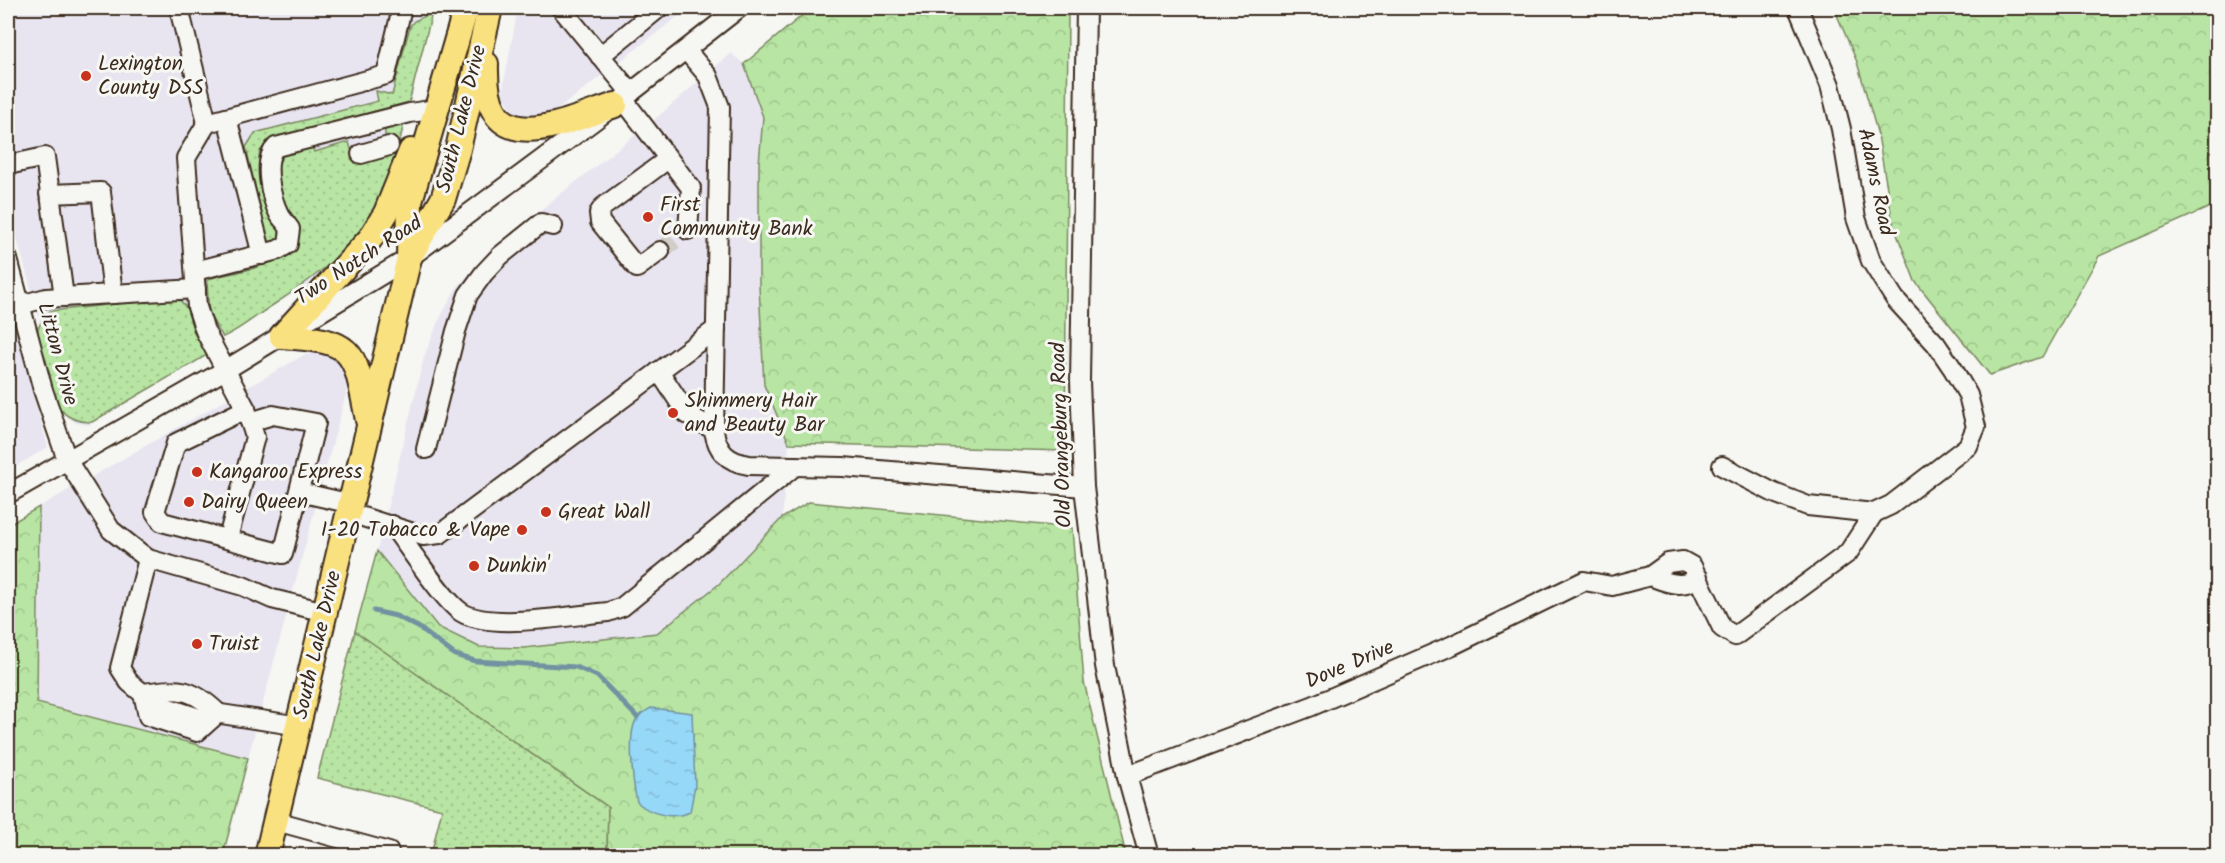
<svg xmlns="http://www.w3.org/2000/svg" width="2225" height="863" font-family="Kalam,sans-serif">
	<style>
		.built { fill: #e8e5f1 }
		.green { fill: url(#green-dots); stroke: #7a8860; stroke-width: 1.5 }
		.forest { fill: url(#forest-crowns); stroke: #7a8860; stroke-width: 1.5 }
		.water { fill: url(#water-ripples); stroke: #7292a1; stroke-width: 1.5 }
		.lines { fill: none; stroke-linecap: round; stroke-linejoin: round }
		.stream { stroke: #7292a1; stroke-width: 5 }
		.minor-tunnel { stroke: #d1cdc8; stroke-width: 18; stroke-dasharray: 18 9; stroke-linecap: butt }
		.minor-casing { stroke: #3b2a1e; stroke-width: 22 }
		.major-casing { stroke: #3b2a1e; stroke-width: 28 }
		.minor { stroke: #f6f6f2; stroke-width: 18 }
		.major { stroke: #fae180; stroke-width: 24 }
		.poi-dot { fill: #c8321e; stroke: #f6f6f2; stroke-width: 2 }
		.labels { text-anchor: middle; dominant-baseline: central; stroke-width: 6; stroke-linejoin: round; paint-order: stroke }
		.poi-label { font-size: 21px; fill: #3b2a1e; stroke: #f6f6f2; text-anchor: start }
		.street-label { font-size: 21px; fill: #3b2a1e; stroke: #f6f6f2 }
	</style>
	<defs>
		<pattern id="green-dots" width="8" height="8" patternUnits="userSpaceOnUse" patternTransform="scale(1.5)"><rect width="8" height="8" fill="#b8e5a3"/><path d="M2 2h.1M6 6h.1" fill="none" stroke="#9fc58c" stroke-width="1.8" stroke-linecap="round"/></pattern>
		<pattern id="forest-crowns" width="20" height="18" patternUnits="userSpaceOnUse" patternTransform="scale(1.5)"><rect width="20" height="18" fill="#b8e5a3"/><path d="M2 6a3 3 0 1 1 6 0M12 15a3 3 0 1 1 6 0" fill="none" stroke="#9fc58c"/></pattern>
		<pattern id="water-ripples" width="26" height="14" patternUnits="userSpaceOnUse" patternTransform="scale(1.5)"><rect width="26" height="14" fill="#96d8f8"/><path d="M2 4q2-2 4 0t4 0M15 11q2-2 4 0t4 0" fill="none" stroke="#82bad4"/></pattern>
	</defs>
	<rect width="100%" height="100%" fill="#f6f6f2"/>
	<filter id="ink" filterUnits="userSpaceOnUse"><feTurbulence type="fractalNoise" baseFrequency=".0167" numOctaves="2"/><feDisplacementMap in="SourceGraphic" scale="12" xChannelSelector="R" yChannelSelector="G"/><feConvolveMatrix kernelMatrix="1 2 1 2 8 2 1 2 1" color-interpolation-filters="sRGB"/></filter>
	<g filter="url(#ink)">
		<!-- built -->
		<g class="built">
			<path d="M8,8h425l-37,156 -19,44 -27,39 -30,30 -93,58 -32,28 -106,62 -13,-2 -10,-9 -58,-207z"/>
			<path d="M518,8h171l-137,106 -22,4 -17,-7 -11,-18z"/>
			<path d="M731,53l13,11 19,53 -4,46 5,222 25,58 -7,75 -63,66 -62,49 -133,15 -45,-1 -41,-20 -61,-76 47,-194 13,-33 18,-34 35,-40 164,-130z"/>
			<path d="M8,301l40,146 -40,24z"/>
			<path d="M318,353l12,3 9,7 8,13 -1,18 -98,364 -211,-55 2,-196 265,-152z"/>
		</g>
		<!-- green -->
		<g class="green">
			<path d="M432,13l-23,89 -136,37 -13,12c-4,17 1,37 7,53 5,13 14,21 15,36l-11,4 -4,-4 -21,-93 9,-14 123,-32 -2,-10 16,4 18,-69 4,-5z"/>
			<path d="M404,123c-22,96 -50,129 -131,182 -16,10 -33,25 -50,32l-14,-22 -2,-34 4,-3c26,-7 101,-14 86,-55 -3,-6 -8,-9 -10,-15 -6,-12 -9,-27 -11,-41l8,-13 28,-8 2,6 35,-10 6,21 38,-12 -8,-13v-10z"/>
			<path d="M173,298l8,3 6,8 7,24 13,22 -115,67c-13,0 -26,-4 -33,-15 -5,-8 -22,-63 -22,-72 0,-10 7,-18 13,-24z"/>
			<path d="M355,631l253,176 -1,48h-176l11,-46 -125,-31z"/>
		</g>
		<!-- forest -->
		<g class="forest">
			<path d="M811,8h257l-3,443 -276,-8 -25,-58 -5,-99v-123l4,-46 -19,-53z"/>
			<path d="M1834,8h383v196l-118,52 -57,101 -52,18 -75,-94 -22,-57 -15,-89 -21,-73z"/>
			<path d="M809,502l263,26 12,154 42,173h-519l1,-48 -253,-176 22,-80 61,76 41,20 45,1 133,-15 62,-49 63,-66z"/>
			<path d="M39,507l-2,196 211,55 -25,97h-215v-330z"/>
		</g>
		<!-- water -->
		<path class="water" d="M651,708l41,5 3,72 -5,27c-18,8 -40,2 -53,-10 -4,-18 -10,-67 -1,-82 3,-6 10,-9 15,-12z"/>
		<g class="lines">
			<!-- stream -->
			<path class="stream" d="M374,611l22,5 22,11 37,28 20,6 101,6 21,9 40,41"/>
			<!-- minor-tunnel -->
			<path class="minor-tunnel" d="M660,251l16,-12"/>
			<!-- minor casing -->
			<g class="minor-casing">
				<g id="minor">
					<path d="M179,8l28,115 -21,35 11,149 8,24 41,78 9,28 -27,101"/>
					<path d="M561,8l70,85"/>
					<path d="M1086,8l-6,373 4,106 21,179 22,110 22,80"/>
					<path d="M686,50l22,26 12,31 -6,323c3,22 14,32 35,35l94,2 241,20"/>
					<path d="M600,56l59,-48"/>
					<path d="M623,99l68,89 -3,42"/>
					<path d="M227,118l35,137"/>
					<path d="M207,123l179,-48 16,-67"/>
					<path d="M361,154l28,-8"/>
					<path d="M8,165l37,-8 19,140"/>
					<path d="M49,194l52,-2 12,102"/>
					<path d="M660,251l-23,17 -37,-46 -1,-9 4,-6 65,-48"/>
					<path d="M8,259l35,131 24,70 44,70 37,29 -28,109 9,14 25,21 45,15 19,-5"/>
					<path d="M195,271l83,-21 10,-6 2,-15c-3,-5 -8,-10 -11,-15 -8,-16 -17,-54 -3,-67l134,-34 26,-4"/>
					<path d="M20,305l26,-7 150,-9"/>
					<path d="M659,371l28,43 27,16"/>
					<path d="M246,409l-70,34 -21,69 7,10 121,32 33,-131 -43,-8 -23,7"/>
					<path d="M426,449l30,-118 12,-36 16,-22 16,-17 41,-33 12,3"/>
					<path d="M1722,466l52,27 34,13 66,7 17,-8 77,-59 8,-19 -8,-32 -15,-26 -17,-25 -41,-45 -24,-38 -15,-43 -15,-89 -11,-44 -32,-77"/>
					<path d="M299,492l53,12"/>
					<path d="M8,494l219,-125 182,-111 206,-153 124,-97"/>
					<path d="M350,513l73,23 17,-2 276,-205"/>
					<path d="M392,525c16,21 50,74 69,87 29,19 112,3 147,0l14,-5 173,-141"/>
					<path d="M148,559l95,27 29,13 53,13"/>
					<path d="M1650,576c16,6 33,14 48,1"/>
					<path d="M143,693l5,23 49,16 19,-17"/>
					<path d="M143,693c37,-5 48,-6 75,20"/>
					<path d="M208,712l92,14"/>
					<path d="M1127,776l185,-70 141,-61 131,-64 28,5 38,-10 18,-13 15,-2 9,5 30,62 13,8 113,-83 26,-40"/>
					<path d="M276,821l113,31"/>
				</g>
			</g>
			<!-- major casing -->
			<g class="major-casing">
				<g id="major">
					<path d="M486,64c-3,98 70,61 129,41"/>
					<path d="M410,256l33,-57 15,-50 32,-141"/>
					<path d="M282,336l88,-97 16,-26 25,-62"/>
					<path d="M282,336c75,5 72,14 86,84"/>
					<path d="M267,856l142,-598 1,-57 56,-193"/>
				</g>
			</g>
			<!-- minor -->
			<use href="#minor" class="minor"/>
			<!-- major -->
			<use href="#major" class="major"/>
		</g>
	</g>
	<!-- markers -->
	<g class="poi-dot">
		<circle cx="86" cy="76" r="6"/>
		<circle cx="648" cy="217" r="6"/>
		<circle cx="673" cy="413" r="6"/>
		<circle cx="197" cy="472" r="6"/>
		<circle cx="189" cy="502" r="6"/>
		<circle cx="546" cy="512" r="6"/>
		<circle cx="522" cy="530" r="6"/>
		<circle cx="474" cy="566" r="6"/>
		<circle cx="197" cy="644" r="6"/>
	</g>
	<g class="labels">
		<!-- poi labels -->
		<g class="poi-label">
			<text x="98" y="64">Lexington<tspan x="98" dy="24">County DSS</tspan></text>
			<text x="660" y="205">First<tspan x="660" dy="24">Community Bank</tspan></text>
			<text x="685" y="401">Shimmery Hair<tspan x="685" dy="24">and Beauty Bar</tspan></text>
			<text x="209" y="472">Kangaroo Express</text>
			<text x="201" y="502">Dairy Queen</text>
			<text x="558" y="512">Great Wall</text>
			<text x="510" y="530" text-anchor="end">I-20 Tobacco &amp; Vape</text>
			<text x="486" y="566">Dunkin'</text>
			<text x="209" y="644">Truist</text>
		</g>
		<!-- street labels -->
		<g class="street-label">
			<text transform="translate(462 119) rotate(-76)">South Lake Drive</text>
			<text transform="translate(1875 182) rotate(78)">Adams Road</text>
			<text transform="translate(359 261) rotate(-33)">Two Notch Road</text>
			<text transform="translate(57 354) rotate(75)">Litton Drive</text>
			<text transform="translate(1062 435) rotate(-92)">Old Orangeburg Road</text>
			<text transform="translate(318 645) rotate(-77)">South Lake Drive</text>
			<text transform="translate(1350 665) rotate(-23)">Dove Drive</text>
		</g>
	</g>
	<!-- margin -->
	<rect width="2225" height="863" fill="none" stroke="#f6f6f2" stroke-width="30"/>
	<rect x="15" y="15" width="2195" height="833" fill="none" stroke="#3b2a1e" stroke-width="2" filter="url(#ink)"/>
</svg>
